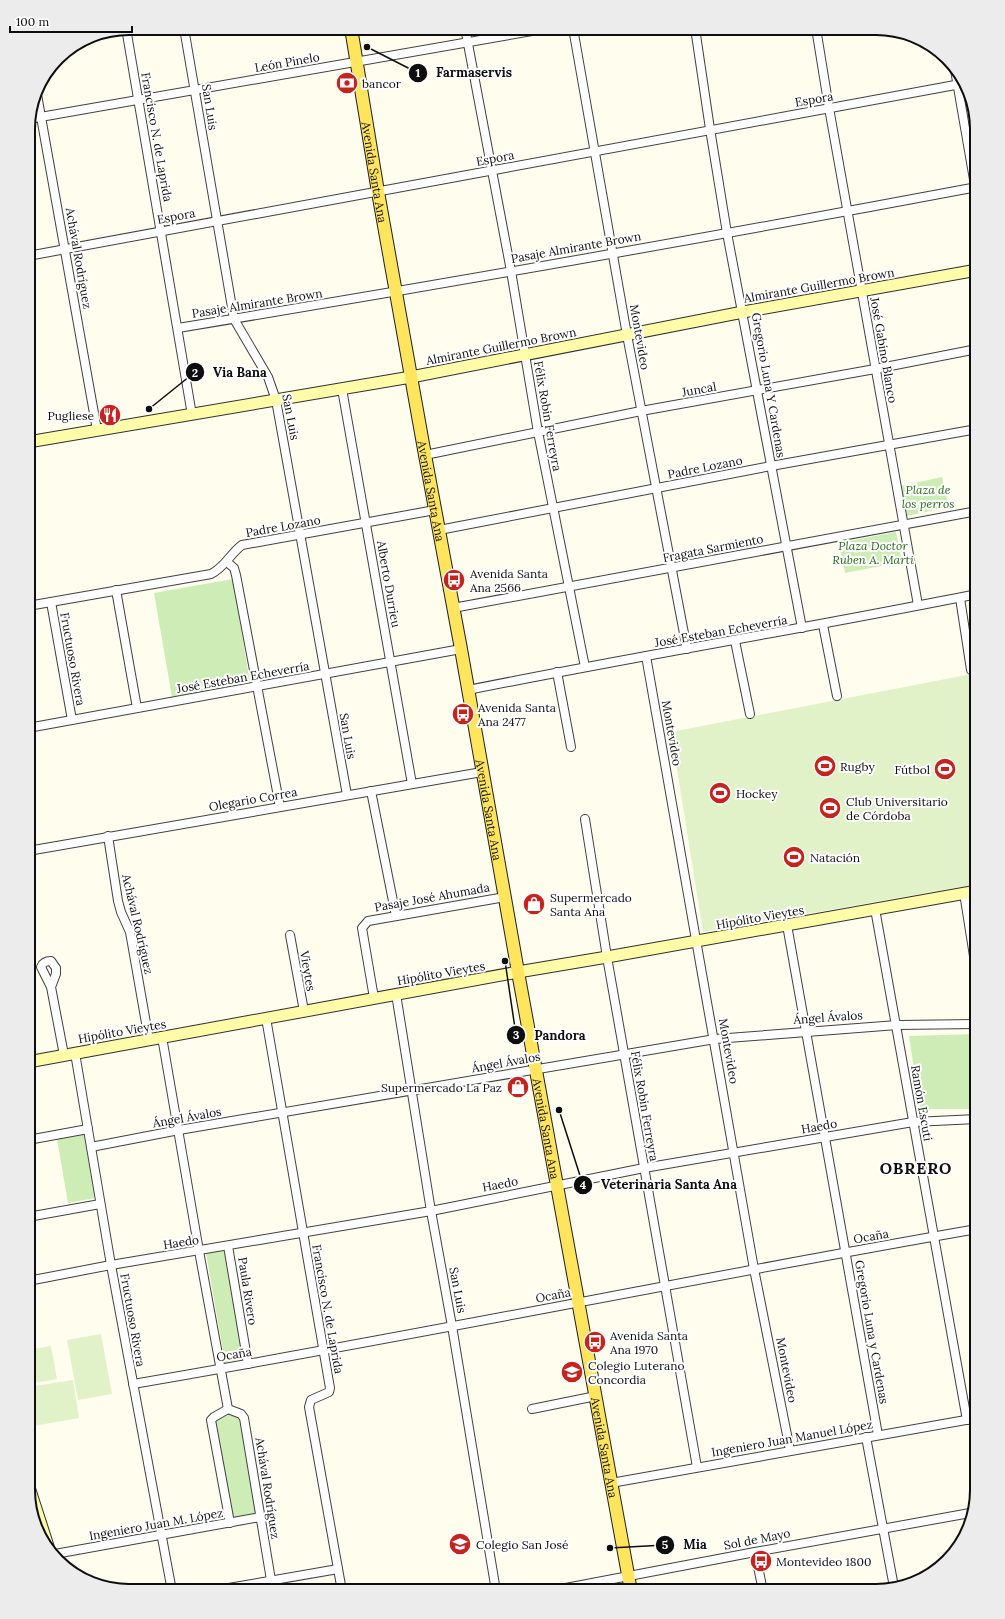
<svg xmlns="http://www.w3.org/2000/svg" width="1005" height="1619" font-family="Lora,serif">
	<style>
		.park { fill: #ceecb6 }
		.pitch { fill: #e1f2c8 }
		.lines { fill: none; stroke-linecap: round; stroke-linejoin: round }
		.street-casing { stroke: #414141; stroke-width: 10 }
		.secondary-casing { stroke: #303030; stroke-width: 13 }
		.primary-casing { stroke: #1f1f1f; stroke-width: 14 }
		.street { stroke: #fff; stroke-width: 8 }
		.secondary { stroke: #fffca9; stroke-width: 11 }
		.primary { stroke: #ffe45e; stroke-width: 12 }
		.labels { text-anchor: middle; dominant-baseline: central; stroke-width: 4; stroke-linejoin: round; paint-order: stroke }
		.street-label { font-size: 12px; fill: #0e0e0e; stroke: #fff }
		.poi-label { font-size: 12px; fill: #0e0e0e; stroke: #fff; text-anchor: start }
		.park-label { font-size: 12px; font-style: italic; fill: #25691a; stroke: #fff }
		.district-label { font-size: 16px; font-weight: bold; letter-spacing: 1px; fill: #0e0e0e; stroke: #fff }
		.rim { fill: none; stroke: #0e0e0e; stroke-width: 2 }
		.leader { fill: none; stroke: #0e0e0e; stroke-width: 1.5 }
		.callout-dot { fill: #0e0e0e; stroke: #fff; stroke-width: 1.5 }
		.mark-label { font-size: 12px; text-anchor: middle; font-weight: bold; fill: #fff }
		.callout-label { font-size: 13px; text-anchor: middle; font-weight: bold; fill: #0e0e0e; stroke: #fff; stroke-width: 4; stroke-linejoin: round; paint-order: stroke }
	</style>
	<rect width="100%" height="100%" fill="#fffdee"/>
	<!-- park -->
	<g class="park">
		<path d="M942,477l7,30 -42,9 -6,-30z"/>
		<path d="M896,532l6,30 -57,11 -6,-30z"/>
		<path d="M233,579l17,104 -78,14 -18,-104z"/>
		<path d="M977,1034v75h-57l-11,-73z"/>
		<path d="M84,1134l11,64 -27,5 -11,-64z"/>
		<path d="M225,1249l19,110 -19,4 -19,-110z"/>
		<path d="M229,1412l13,8 16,96 -26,5 -18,-100z"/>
	</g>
	<!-- pitch -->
	<g class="pitch">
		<path d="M977,673v211l-274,48 -32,-200z"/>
		<path d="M101,1334l11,60 -34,6 -11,-60z"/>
		<path d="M51,1346l6,33 -29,5v-34z"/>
		<path d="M73,1380l6,38 -51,9v-40z"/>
	</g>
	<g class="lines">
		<!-- street casing -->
		<g class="street-casing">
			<g id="street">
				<path d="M126,28l66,387"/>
				<path d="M184,28l50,291 34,58 8,23 71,395"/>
				<path d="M465,28l46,243 27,161 47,235"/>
				<path d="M573,28l54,307 60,314"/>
				<path d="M695,28l15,101 17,104 75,395"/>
				<path d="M816,28l13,80 89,497"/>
				<path d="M955,70l22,127"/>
				<path d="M36,89l61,341"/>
				<path d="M29,119l520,-91"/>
				<path d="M28,256c313,-57 625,-116 938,-173"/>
				<path d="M178,328c267,-44 533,-91 799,-141"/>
				<path d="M342,389l70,395"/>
				<path d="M425,455l216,-44 234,-42 102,-20"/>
				<path d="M439,530l332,-64 206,-37"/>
				<path d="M227,562l7,6 2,7 44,232"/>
				<path d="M116,590l21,118"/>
				<path d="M960,598l11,72"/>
				<path d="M51,602l21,118"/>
				<path d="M28,606l183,-32c14,-7 19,-20 31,-29l193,-35"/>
				<path d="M453,608l524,-97"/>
				<path d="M823,625l14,71"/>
				<path d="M735,641l15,73"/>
				<path d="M646,656l108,613 36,181"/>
				<path d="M557,672l14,75"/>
				<path d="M468,690c169,-34 340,-62 509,-96"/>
				<path d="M28,728l433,-79"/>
				<path d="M371,791l25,125"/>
				<path d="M585,819l22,138 90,510"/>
				<path d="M108,836l10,65 3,11 9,20 19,108"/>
				<path d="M28,851l454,-79"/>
				<path d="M964,893l13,82"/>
				<path d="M875,909c32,170 60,341 92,511"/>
				<path d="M787,925l91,510"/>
				<path d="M290,935l14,76"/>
				<path d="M51,987l-10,-20c2,-5 5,-6 10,-6l5,7v6l-5,13 13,68"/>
				<path d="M396,994l35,217 21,115 44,265"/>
				<path d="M374,998l-12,-70 6,-7 137,-24"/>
				<path d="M266,1018l64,370 -1,4 -18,8 -2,7 33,184"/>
				<path d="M162,1037l37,214 29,158"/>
				<path d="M75,1053l36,212 61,326"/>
				<path d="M28,1140l60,-11"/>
				<path d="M91,1147l88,-17 536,-91 182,-14 80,-1"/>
				<path d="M28,1217l72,-13"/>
				<path d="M228,1246l20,118"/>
				<path d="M28,1281l83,-16 320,-54 213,-43 269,-46 64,-3"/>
				<path d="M133,1384c282,-48 562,-106 844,-155"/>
				<path d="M532,1409l64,-13"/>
				<path d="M866,1437l28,150"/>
				<path d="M611,1483l366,-65"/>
				<path d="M230,1523l-19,-103 3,-3 14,-8 13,5 3,4 27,162"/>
				<path d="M755,1552l8,39"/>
				<path d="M55,1554l205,-37"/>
				<path d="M211,1591l127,-22"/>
				<path d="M550,1591l205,-39 215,-39"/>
			</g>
		</g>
		<!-- secondary casing -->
		<g class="secondary-casing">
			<g id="secondary">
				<path d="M28,442l383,-65 332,-65 234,-42"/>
				<path d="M28,1062l490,-90 89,-15 370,-66"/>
				<path d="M28,1484l20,62"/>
			</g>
		</g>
		<!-- primary casing -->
		<g class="primary-casing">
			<g id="primary">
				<path id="s1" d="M351,28l27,164 47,263 36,194 57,323 113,619"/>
			</g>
		</g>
		<!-- street -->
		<use href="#street" class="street"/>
		<!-- secondary -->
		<use href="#secondary" class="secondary"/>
		<!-- primary -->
		<use href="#primary" class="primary"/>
	</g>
	<!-- icons -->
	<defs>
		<g id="bank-disc" transform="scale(1.15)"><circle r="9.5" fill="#c5231e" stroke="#fff"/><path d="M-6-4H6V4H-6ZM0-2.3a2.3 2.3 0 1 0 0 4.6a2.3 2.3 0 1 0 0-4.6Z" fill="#fff"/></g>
		<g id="restaurant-disc" transform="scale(1.15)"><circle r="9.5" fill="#c5231e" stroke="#fff"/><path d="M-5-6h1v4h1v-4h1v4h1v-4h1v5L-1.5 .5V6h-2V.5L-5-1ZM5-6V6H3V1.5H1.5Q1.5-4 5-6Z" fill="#fff"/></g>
		<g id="bus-disc" transform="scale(1.15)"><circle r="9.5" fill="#c5231e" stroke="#fff"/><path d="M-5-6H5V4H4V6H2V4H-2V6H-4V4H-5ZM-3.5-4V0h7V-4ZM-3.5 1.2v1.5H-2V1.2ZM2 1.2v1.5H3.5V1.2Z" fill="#fff"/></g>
		<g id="stadium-disc" transform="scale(1.15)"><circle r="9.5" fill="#c5231e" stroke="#fff"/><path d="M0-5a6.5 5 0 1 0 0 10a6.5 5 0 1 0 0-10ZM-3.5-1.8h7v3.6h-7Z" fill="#fff"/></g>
		<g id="shop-disc" transform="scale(1.15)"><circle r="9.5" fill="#c5231e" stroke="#fff"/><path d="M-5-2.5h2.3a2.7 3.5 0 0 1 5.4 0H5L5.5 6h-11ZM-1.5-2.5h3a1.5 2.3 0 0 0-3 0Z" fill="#fff"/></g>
		<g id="school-disc" transform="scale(1.15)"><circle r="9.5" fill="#c5231e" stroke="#fff"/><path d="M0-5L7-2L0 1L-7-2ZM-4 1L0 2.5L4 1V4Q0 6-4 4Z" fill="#fff"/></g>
	</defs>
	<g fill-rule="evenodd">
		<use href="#bank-disc" x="347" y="83"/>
		<use href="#restaurant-disc" x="110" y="415"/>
		<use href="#bus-disc" x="454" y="580"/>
		<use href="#bus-disc" x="463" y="714"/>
		<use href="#stadium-disc" x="825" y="766"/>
		<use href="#stadium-disc" x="945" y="769"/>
		<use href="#stadium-disc" x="720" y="793"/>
		<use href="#stadium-disc" x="830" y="808"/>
		<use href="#stadium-disc" x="794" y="857"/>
		<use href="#shop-disc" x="534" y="904"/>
		<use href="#shop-disc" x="518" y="1087"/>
		<use href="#bus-disc" x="595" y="1342"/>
		<use href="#school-disc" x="572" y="1372"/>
		<use href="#school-disc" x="460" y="1544"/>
		<use href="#bus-disc" x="761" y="1561"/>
	</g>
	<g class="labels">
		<!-- street labels -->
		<g class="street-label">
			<text transform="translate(287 62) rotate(-10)">León Pinelo</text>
			<text transform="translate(814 99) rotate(-10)">Espora</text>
			<text transform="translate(210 107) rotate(81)">San Luis</text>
			<text transform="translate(157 137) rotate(80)">Francisco N. de Laprida</text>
			<text transform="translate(495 158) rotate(-11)">Espora</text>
			<text stroke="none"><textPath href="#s1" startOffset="146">Avenida Santa Ana</textPath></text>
			<text transform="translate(176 216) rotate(-11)">Espora</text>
			<text transform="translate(576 247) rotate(-10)">Pasaje Almirante Brown</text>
			<text transform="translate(79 258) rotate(80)">Achával Rodríguez</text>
			<text transform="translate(819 285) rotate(-10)">Almirante Guillermo Brown</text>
			<text transform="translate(257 303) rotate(-9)">Pasaje Almirante Brown</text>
			<text transform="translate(640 337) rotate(80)">Montevideo</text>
			<text transform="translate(501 346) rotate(-11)">Almirante Guillermo Brown</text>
			<text transform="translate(884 350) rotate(80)">José Gabino Blanco</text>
			<text transform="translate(769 385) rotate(80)">Gregorio Luna Y Cardenas</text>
			<text transform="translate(699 389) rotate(-10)">Juncal</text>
			<text transform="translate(548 416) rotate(80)">Félix Robin Ferreyra</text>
			<text transform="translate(291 417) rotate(79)">San Luis</text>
			<text transform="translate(705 467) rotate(-11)">Padre Lozano</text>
			<text stroke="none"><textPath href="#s1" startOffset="470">Avenida Santa Ana</textPath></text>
			<text transform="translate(283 526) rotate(-10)">Padre Lozano</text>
			<text transform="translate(713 548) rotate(-11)">Fragata Sarmiento</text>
			<text transform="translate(389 584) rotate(80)">Alberto Durrieu</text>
			<text transform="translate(721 631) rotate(-10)">José Esteban Echeverría</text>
			<text transform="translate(73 659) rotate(80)">Fructuoso Rivera</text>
			<text transform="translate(243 677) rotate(-10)">José Esteban Echeverría</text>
			<text transform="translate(672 733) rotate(80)">Montevideo</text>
			<text transform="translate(348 736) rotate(80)">San Luis</text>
			<text transform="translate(253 799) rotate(-10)">Olegario Correa</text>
			<text stroke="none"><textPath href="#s1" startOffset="794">Avenida Santa Ana</textPath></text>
			<text transform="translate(432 897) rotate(-10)">Pasaje José Ahumada</text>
			<text transform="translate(760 917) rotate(-10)">Hipólito Vieytes</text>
			<text transform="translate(138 924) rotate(77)">Achával Rodríguez</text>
			<text transform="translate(308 971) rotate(80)">Vieytes</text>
			<text transform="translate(441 973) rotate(-10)">Hipólito Vieytes</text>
			<text transform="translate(828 1017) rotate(-4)">Ángel Ávalos</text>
			<text transform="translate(122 1031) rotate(-10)">Hipólito Vieytes</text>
			<text transform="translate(729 1051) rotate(80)">Montevideo</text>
			<text transform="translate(506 1062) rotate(-10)">Ángel Ávalos</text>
			<text transform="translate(922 1103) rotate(80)">Ramón Escuti</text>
			<text transform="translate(645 1106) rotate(80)">Félix Robin Ferreyra</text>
			<text transform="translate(187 1117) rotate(-10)">Ángel Ávalos</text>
			<text transform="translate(819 1126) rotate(-10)">Haedo</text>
			<text stroke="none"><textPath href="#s1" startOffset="1118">Avenida Santa Ana</textPath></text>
			<text transform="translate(500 1184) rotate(-11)">Haedo</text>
			<text transform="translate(871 1236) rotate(-10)">Ocaña</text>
			<text transform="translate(181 1242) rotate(-9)">Haedo</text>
			<text transform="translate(458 1290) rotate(79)">San Luis</text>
			<text transform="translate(248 1291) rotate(81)">Paula Rivero</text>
			<text transform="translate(553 1295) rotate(-11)">Ocaña</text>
			<text transform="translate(328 1309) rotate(80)">Francisco N. de Laprida</text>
			<text transform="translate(133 1320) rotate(80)">Fructuoso Rivera</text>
			<text transform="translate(872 1332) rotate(80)">Gregorio Luna y Cardenas</text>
			<text transform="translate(234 1354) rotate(-10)">Ocaña</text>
			<text transform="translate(787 1370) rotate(79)">Montevideo</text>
			<text transform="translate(792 1438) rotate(-10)">Ingeniero Juan Manuel López</text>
			<text stroke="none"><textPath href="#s1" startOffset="1442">Avenida Santa Ana</textPath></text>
			<text transform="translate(268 1488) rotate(81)">Achával Rodríguez</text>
			<text transform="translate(156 1524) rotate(-10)">Ingeniero Juan M. López</text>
			<text transform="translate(757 1539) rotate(-11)">Sol de Mayo</text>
		</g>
		<!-- poi labels -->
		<g class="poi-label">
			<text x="362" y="83">bancor</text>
			<text x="94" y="415" text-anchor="end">Pugliese</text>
			<text x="470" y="573">Avenida Santa<tspan x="470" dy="14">Ana 2566</tspan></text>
			<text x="478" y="707">Avenida Santa<tspan x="478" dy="14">Ana 2477</tspan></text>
			<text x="840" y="766">Rugby</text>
			<text x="930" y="769" text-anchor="end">Fútbol</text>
			<text x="736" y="793">Hockey</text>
			<text x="846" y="801">Club Universitario<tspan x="846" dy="14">de Córdoba</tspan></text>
			<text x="810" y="857">Natación</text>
			<text x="550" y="897">Supermercado<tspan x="550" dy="14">Santa Ana</tspan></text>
			<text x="502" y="1087" text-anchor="end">Supermercado La Paz</text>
			<text x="610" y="1335">Avenida Santa<tspan x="610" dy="14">Ana 1970</tspan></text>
			<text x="588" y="1365">Colegio Luterano<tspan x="588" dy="14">Concordia</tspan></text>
			<text x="476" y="1544">Colegio San José</text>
			<text x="776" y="1561">Montevideo 1800</text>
		</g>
		<!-- park labels -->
		<g class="park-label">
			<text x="928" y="489">Plaza de<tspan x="928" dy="14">los perros</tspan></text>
			<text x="873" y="545">Plaza Doctor<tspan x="873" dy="14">Ruben A. Marti</tspan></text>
		</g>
		<!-- district labels -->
		<g class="district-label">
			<text x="916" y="1168">OBRERO</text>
		</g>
	</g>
	<!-- crop -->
	<path d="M0 0H1005V1619H0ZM129 35H876A94 94 0 0 1 970 129V1490A94 94 0 0 1 876 1584H129A94 94 0 0 1 35 1490V129A94 94 0 0 1 129 35Z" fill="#ececec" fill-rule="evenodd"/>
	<path class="rim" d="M129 35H876A94 94 0 0 1 970 129V1490A94 94 0 0 1 876 1584H129A94 94 0 0 1 35 1490V129A94 94 0 0 1 129 35Z"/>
	<!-- callouts -->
	<path class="leader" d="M367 47L418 73M149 409L195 372M505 961L516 1035M559 1110L583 1185M610 1548L665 1545"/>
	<g class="callout-dot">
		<circle cx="367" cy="47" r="4"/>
		<circle cx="149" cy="409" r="4"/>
		<circle cx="505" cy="961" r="4"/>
		<circle cx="559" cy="1110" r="4"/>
		<circle cx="610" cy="1548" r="4"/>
		<circle cx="418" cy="73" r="10"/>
		<circle cx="195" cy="372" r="10"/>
		<circle cx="516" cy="1035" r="10"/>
		<circle cx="583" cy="1185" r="10"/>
		<circle cx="665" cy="1545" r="10"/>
	</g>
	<g class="mark-label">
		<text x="418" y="77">1</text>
		<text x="195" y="377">2</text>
		<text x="516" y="1039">3</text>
		<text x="583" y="1189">4</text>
		<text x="665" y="1549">5</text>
	</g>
	<g class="callout-label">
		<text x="474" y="77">Farmaservis</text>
		<text x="240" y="377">Via Bana</text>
		<text x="560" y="1040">Pandora</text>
		<text x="669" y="1189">Veterinaria Santa Ana</text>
		<text x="695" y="1549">Mia</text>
	</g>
	<!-- scale -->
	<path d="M10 26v6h122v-6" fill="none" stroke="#0e0e0e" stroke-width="2"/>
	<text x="16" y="26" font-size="12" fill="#0e0e0e" stroke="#ffffff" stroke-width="3" paint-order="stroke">100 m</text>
</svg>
